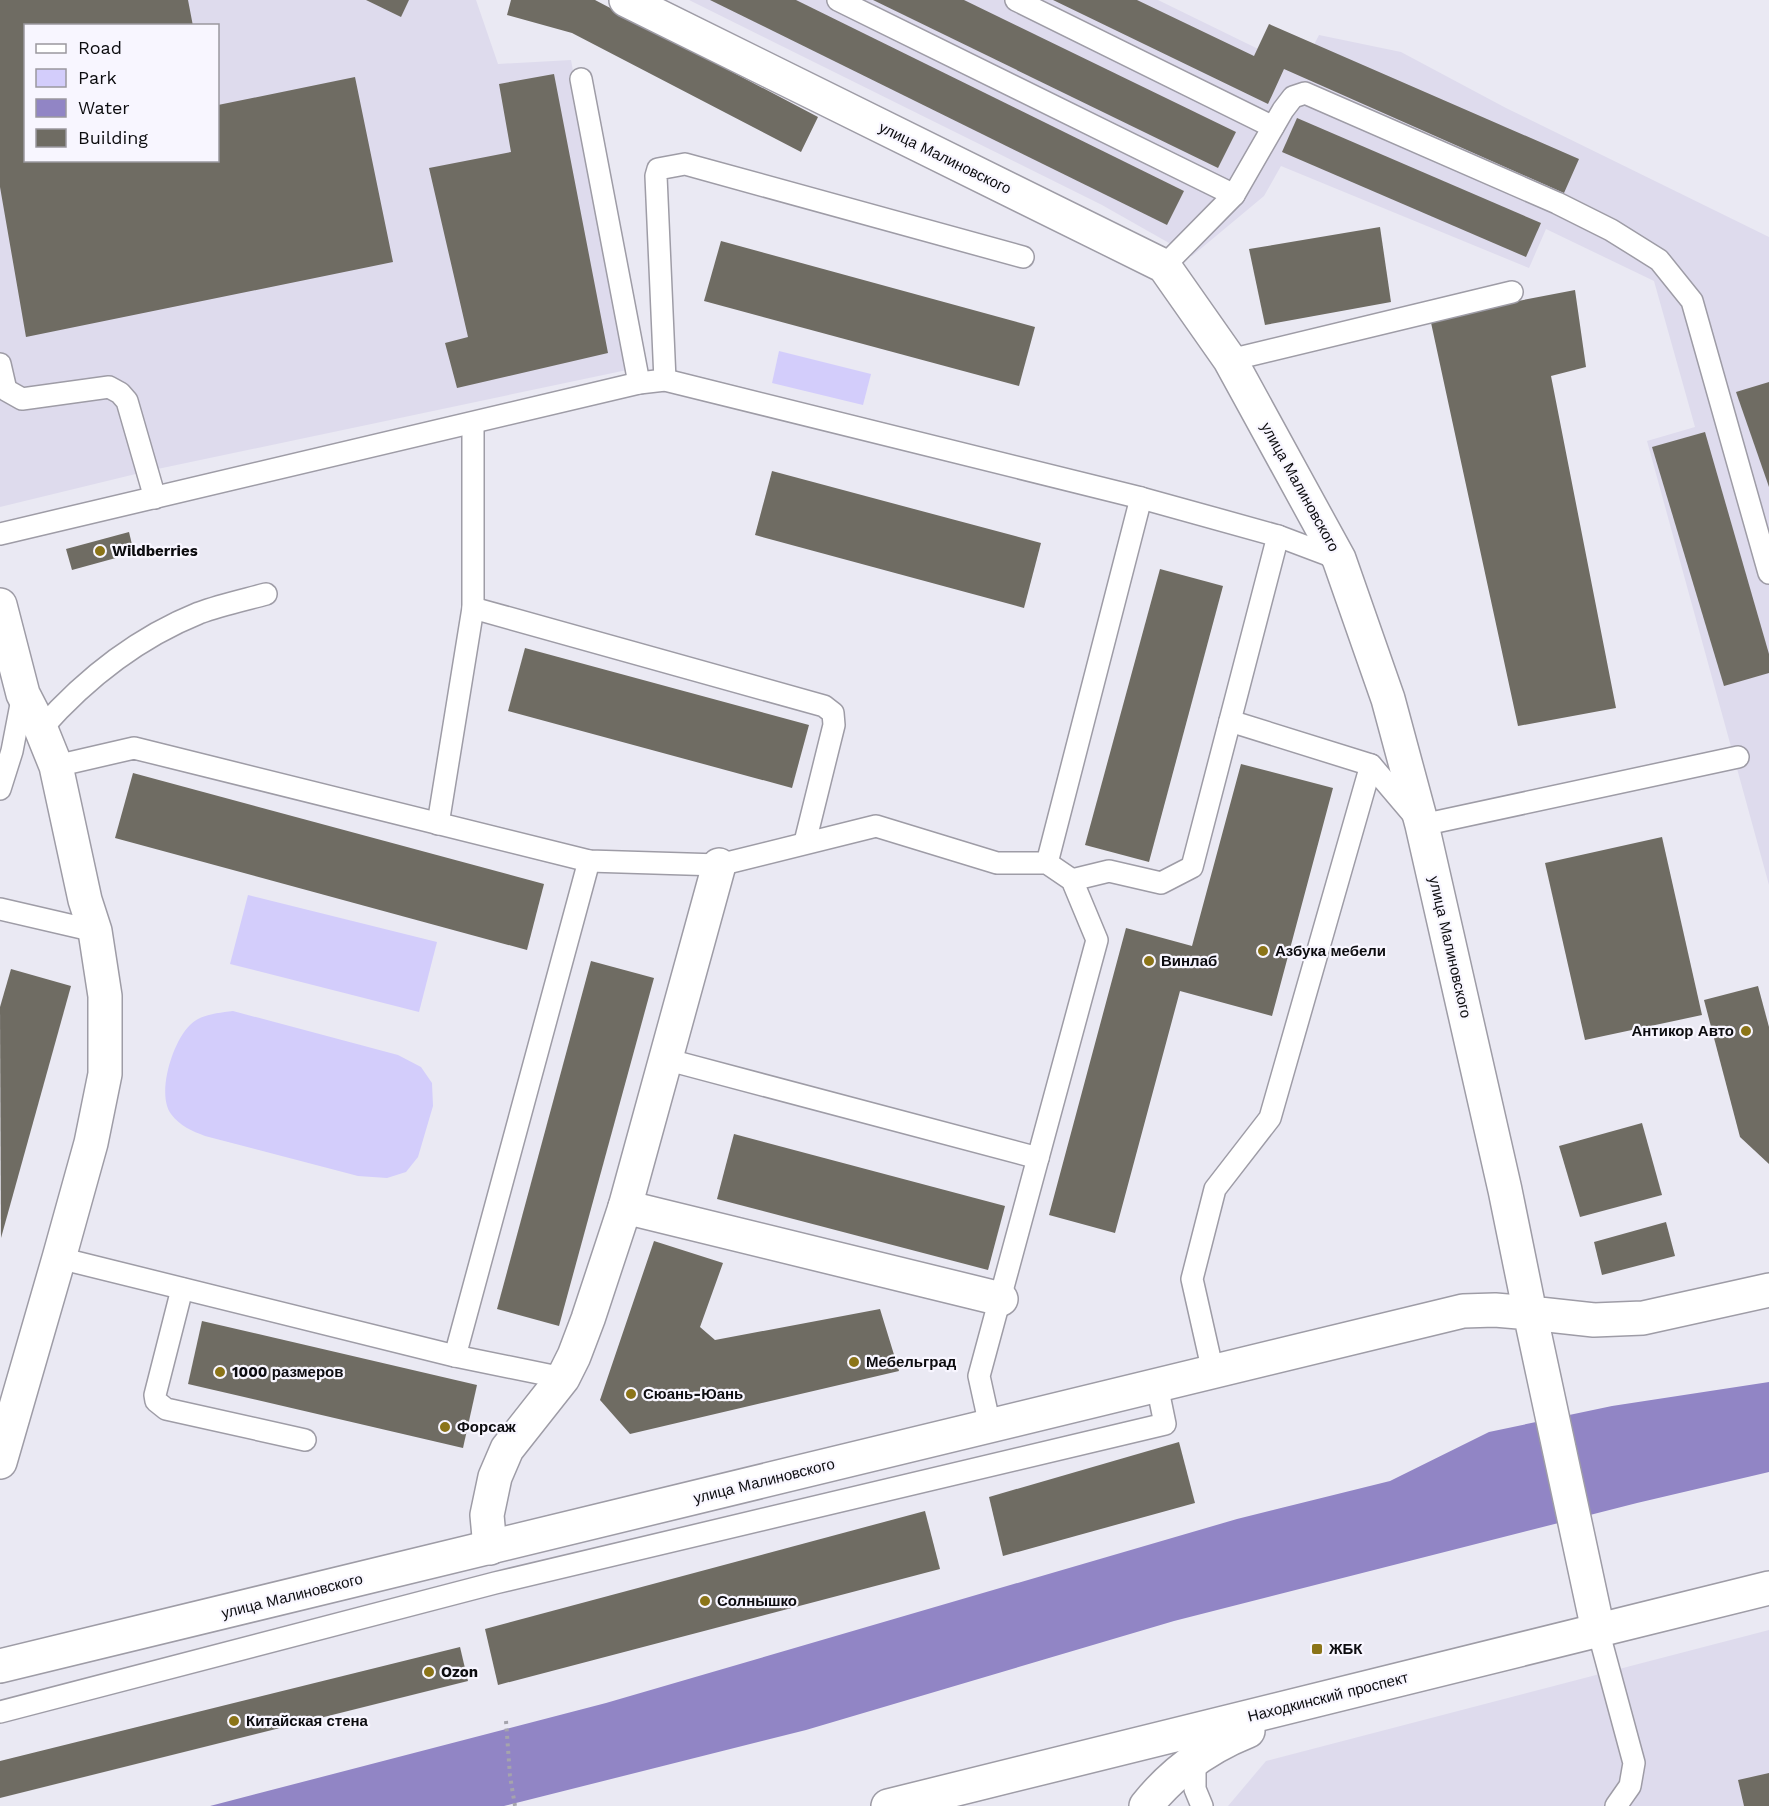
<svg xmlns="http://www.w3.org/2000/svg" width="1769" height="1806" font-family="'Work Sans',sans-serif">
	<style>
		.built { fill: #dedbed; fill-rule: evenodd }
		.green { fill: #d3cdfb }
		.water { fill: #9185c5 }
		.building { fill: #6f6c63 }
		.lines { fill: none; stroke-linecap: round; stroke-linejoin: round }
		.lane-casing { stroke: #9e9ca6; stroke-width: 24 }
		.street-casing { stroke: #9e9ca6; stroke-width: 36 }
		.secondary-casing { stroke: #9e9ca6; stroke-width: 36 }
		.primary-casing { stroke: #9e9ca6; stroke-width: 36 }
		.path { stroke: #a5a4ac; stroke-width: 4; stroke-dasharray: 3 4.5; stroke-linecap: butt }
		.lane { stroke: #fff; stroke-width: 21 }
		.street { stroke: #fff; stroke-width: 33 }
		.secondary { stroke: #fff; stroke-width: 33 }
		.primary { stroke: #fff; stroke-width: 33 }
		.poi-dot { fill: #8b7418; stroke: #f8f6ff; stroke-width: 2 }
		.labels { text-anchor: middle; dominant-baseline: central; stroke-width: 4.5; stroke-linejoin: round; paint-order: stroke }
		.street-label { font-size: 15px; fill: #0c0c0f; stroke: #f8f6ff }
		.poi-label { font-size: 15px; font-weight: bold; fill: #0c0c0f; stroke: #f8f6ff; text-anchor: start }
	</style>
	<rect width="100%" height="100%" fill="#eae9f3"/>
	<!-- built -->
	<g class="built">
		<path d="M0,0h476l22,64 73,-4 56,310 -479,101 -148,36zM26,26h192v134h-192z"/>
		<path d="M689,0h469l143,70 18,-35 82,17 105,56 263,129v648l-122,-444 48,-14 -41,-146 -108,-52 -17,39 -248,-102 -17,30 -72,60 -90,-51z"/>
		<path d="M1769,1630v176h-541l38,-45z"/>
	</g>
	<!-- green -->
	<g class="green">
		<path d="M779,351l92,23 -8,31 -91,-22z"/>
		<path d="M248,895l189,47 -18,70 -189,-48z"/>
		<path d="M233,1011l165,44 23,12 11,16 1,23 -15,51 -12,15 -19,6 -29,-2 -153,-40c-13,-5 -25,-10 -34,-22 -15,-20 2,-73 19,-89 11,-11 28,-12 43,-14z"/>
	</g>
	<!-- water -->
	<path class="water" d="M1769,1382v90l-132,31 -463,118 -368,109 -302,76h-294l396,-103 631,-184 153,-38 99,-49 123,-26z"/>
	<!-- building -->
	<g class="building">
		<path d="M0,0h188l5,26h-167v134h192v-55l137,-28 38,185 -367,75 -26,-150z"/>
		<path d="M366,0h43l-8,17z"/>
		<path d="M511,0h84l223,117 -17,35 -229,-119 -65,-18z"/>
		<path d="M710,0h86l388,191 -17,34z"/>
		<path d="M873,0h91l272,132 -18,36z"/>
		<path d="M1053,0h84l117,56 15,-32 310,135 -15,34 -280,-124 -16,35z"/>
		<path d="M554,74l54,279 -151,35 -12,-45 23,-6 -39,-169 82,-16 -12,-68z"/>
		<path d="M1297,118l244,105 -15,34 -244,-105z"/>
		<path d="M1380,227l11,75 -126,23 -16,-76z"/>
		<path d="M721,241l314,86 -16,59 -315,-85z"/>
		<path d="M1575,290l11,77 -35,9 65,332 -98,18 -88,-408z"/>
		<path d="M1769,382v105l-33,-95z"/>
		<path d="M1705,432l64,222v19l-45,13 -72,-239z"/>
		<path d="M772,471l269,72 -17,65 -269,-73z"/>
		<path d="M129,532l5,21 -62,17 -6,-21z"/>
		<path d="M1160,569l63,17 -74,276 -64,-17z"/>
		<path d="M525,648l284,77 -17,63 -284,-77z"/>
		<path d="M1241,764l92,24 -61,228 -92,-25 -65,242 -66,-18 77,-287 66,18z"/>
		<path d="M133,773l411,111 -17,66 -412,-112z"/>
		<path d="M1662,837l40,178 -117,25 -40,-177z"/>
		<path d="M591,961l63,17 -95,348 -62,-17z"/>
		<path d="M11,969l60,17 -70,252 -1,-231z"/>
		<path d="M1758,986l11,41v137l-29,-27 -36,-137z"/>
		<path d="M1642,1123l20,72 -82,22 -21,-71z"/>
		<path d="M734,1134l271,72 -17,64 -271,-71z"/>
		<path d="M1666,1222l9,34 -73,19 -8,-33z"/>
		<path d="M654,1241l69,22 -23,64 15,13 165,-31 19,62 -269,63 -30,-34z"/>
		<path d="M202,1321l275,64 -14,63 -275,-64z"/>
		<path d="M1179,1442l16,61 -192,53 -14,-59z"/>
		<path d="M925,1511l15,58 -442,116 -13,-56z"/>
		<path d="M460,1647l8,34 -468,117v-37z"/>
		<path d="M1769,1773v33h-25l-6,-26z"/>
	</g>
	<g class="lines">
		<!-- lane casing -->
		<g class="lane-casing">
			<g id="lane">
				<path d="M838,0l396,195"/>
				<path d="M1016,0l257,127"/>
				<path d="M581,79l58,304"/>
				<path d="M1164,266l70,-71 49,-85 10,-13 12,-4 252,110 54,27 48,30 33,41 77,272"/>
				<path d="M1230,360l282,-68"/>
				<path d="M0,364l6,26 16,9 87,-12 11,6 7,8 28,97"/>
				<path d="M665,380l-9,-204 2,-7 27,-5 338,93"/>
				<path d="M0,534l639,-151 26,-3 476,118 137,38 61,23"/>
				<path d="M473,608l351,98 9,7 1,12 -29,117"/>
				<path d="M1230,721l141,44 51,60 316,-68"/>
				<path d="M41,729c44,-50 96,-91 158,-116 22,-8 45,-13 67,-19"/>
				<path d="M56,766l78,-18 455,113 130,4 157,-39 121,37h50l25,17 25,60 -118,436 11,50"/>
				<path d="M0,789l12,-38 11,-57"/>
				<path d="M438,824l35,-216v-185"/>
				<path d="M1047,863l94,-365"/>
				<path d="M1072,880l37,-9 52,12 31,-16 86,-331"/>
				<path d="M0,909l95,22"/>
				<path d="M665,1059l373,99"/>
				<path d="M59,1258l396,98 108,22"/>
				<path d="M182,1289l-27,106 1,6 10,8 139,31"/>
				<path d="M455,1356l134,-495"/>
				<path d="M1213,1372l-21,-93 23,-90 55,-71 101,-353"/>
				<path d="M1598,1630l36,133 -4,23 -14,20"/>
				<path d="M0,1712l495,-129 670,-159 -8,-39"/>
				<path d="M1195,1758v31l7,17"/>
			</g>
		</g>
		<!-- street casing -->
		<g class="street-casing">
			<g id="street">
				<path d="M626,0l538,266 66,94 109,199 49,140 34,126 83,365 25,123 64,7 49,-2 126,-28"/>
				<path d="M0,605l23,89 18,35 15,37 29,134 10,31 10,65v78l-14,69 -32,115 -59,204"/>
				<path d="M625,1207l376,92"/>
				<path d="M490,1548l-3,-33 8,-38 12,-28 56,-71 11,-22 14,-37 37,-112 94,-342"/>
			</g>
		</g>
		<!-- secondary casing -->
		<g class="secondary-casing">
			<path id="secondary" d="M0,1666l1463,-355 32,-1 35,3 68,317"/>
		</g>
		<!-- primary casing -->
		<g class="primary-casing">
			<g id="primary">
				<path d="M888,1806l881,-218"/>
				<path d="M1146,1806c27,-34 62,-59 102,-75"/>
			</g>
		</g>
		<!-- path -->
		<path class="path" d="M506,1721l4,55 5,30"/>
		<!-- lane -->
		<use href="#lane" class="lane"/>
		<!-- street -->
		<use href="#street" class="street"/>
		<!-- secondary -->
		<use href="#secondary" class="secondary"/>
		<!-- primary -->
		<use href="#primary" class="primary"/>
	</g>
	<!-- markers -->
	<g class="poi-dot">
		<circle cx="100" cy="551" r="6"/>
		<circle cx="1263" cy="951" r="6"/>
		<circle cx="1149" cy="961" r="6"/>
		<circle cx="1746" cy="1031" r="6"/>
		<circle cx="854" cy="1362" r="6"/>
		<circle cx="220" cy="1372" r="6"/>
		<circle cx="631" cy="1394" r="6"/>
		<circle cx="445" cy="1427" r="6"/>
		<circle cx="705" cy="1601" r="6"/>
		<rect x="1311" y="1643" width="12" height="12" rx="3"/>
		<circle cx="429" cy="1672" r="6"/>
		<circle cx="234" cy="1721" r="6"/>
	</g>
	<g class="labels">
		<!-- street labels -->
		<g class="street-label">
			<text transform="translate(945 158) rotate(26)">улица Малиновского</text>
			<text transform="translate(1300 487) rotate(61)">улица Малиновского</text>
			<text transform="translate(1450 947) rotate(77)">улица Малиновского</text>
			<text transform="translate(764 1481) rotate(-14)">улица Малиновского</text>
			<text transform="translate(292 1596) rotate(-14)">улица Малиновского</text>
			<text transform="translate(1328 1697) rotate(-14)">Находкинский проспект</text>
		</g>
		<!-- poi labels -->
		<g class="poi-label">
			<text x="112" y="551">Wildberries</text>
			<text x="1275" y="951">Азбука мебели</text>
			<text x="1161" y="961">Винлаб</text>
			<text x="1734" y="1031" text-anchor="end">Антикор Авто</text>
			<text x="866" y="1362">Мебельград</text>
			<text x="232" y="1372">1000 размеров</text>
			<text x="643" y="1394">Сюань-Юань</text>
			<text x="457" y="1427">Форсаж</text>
			<text x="717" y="1601">Солнышко</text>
			<text x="1329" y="1649">ЖБК</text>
			<text x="441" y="1672">Ozon</text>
			<text x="246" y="1721">Китайская стена</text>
		</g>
	</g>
	<!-- legend -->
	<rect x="24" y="24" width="195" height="138" fill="#f8f6ff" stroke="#9a989f" stroke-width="1.5"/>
	<rect x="36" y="44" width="30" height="9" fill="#ffffff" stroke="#9a989f" stroke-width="1.5"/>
	<text x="78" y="54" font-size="18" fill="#0c0c0f">Road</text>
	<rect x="36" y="69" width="30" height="18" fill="#d3cdfb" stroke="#9a989f" stroke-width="1.5"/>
	<text x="78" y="84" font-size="18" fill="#0c0c0f">Park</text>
	<rect x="36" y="99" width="30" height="18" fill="#9185c5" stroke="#9a989f" stroke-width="1.5"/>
	<text x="78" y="114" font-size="18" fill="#0c0c0f">Water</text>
	<rect x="36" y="129" width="30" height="18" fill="#6f6c63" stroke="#9a989f" stroke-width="1.5"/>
	<text x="78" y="144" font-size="18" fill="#0c0c0f">Building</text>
</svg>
